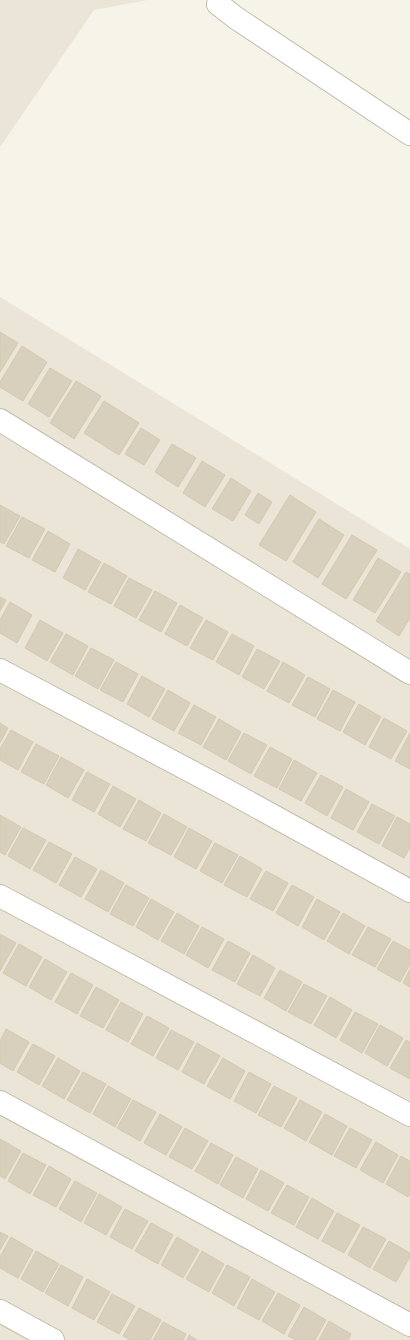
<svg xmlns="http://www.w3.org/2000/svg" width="410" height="1340" font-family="Rubik,sans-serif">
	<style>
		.residential { fill: #eae5d6 }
		.building { fill: #d8d0bd; stroke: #d4c9af }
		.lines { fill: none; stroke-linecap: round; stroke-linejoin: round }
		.minor-casing { stroke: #c2bcaa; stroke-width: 24 }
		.minor { stroke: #fff; stroke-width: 22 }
	</style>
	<rect width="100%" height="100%" fill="#f6f3e9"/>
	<!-- residential -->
	<g class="residential">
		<path d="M0,0h147l-53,10 -94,137z"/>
		<path d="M0,297l410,252v791h-410z"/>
	</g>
	<!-- building -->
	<g class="building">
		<path d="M0,332l18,11 -18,29z"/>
		<path d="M22,346l25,16 -24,39 -23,-14v-5z"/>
		<path d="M50,368l22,13 -23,36 -21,-13z"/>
		<path d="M76,381l25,15 -27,43 -24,-16z"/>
		<path d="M104,401l35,22 -20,32 -35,-22z"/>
		<path d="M141,428l19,12 -16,25 -19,-11z"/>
		<path d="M172,444l24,14 -18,29 -23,-15z"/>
		<path d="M202,461l23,14 -20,32 -22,-14z"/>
		<path d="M231,478l20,13 -18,30 -21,-12z"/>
		<path d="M258,493l14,9 -13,22 -14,-9z"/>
		<path d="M290,495l26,17 -30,49 -27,-16z"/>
		<path d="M0,505l20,11 -16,28 -4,-2z"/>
		<path d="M22,517l23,12 -16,29 -23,-12z"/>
		<path d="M319,519l25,16 -26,43 -25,-16z"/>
		<path d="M48,531l22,13 -15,28 -23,-12z"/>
		<path d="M352,535l25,15 -31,49 -24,-15z"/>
		<path d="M78,549l23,13 -16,28 -22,-12z"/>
		<path d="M378,558l23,14 -26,41 -22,-13z"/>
		<path d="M104,563l23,13 -16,28 -23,-12z"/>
		<path d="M406,572l4,2v44l-11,18 -23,-15z"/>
		<path d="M129,578l23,12 -16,28 -22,-12z"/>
		<path d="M155,591l22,12 -16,29 -22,-12z"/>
		<path d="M0,597l6,3 -6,11z"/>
		<path d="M10,602l22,13 -15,28 -17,-10v-13z"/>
		<path d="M180,605l23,13 -16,28 -22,-12z"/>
		<path d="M40,620l23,13 -16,28 -22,-13z"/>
		<path d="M206,620l22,12 -15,28 -23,-12z"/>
		<path d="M66,634l22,12 -15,29 -23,-13z"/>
		<path d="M232,634l22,12 -15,29 -23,-13z"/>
		<path d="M91,648l23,12 -16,29 -23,-13z"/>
		<path d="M257,649l23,12 -16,28 -22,-12z"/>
		<path d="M116,662l22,12 -15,28 -23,-12z"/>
		<path d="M283,662l22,13 -16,28 -22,-12z"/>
		<path d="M142,676l23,13 -16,28 -22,-13z"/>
		<path d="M308,677l22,12 -15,28 -23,-12z"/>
		<path d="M168,690l22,13 -16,28 -22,-12z"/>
		<path d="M333,690l22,12 -15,29 -23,-12z"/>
		<path d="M359,704l22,13 -16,28 -22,-13z"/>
		<path d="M194,705l22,12 -15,28 -23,-12z"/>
		<path d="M384,718l23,13 -16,28 -22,-12z"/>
		<path d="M219,719l22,13 -15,28 -23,-13z"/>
		<path d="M0,723l8,5 -8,15z"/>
		<path d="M11,730l22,12 -15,28 -18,-10v-11z"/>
		<path d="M244,733l23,12 -16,29 -23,-13z"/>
		<path d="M410,733v36l-15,-8z"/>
		<path d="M36,744l23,12 -15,28 -23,-12z"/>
		<path d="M270,747l22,12 -15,29 -23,-12z"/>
		<path d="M61,757l23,13 -16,28 -22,-13z"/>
		<path d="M294,760l23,13 -16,28 -22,-12z"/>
		<path d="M87,772l23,12 -16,28 -22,-12z"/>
		<path d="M321,775l22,12 -16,29 -22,-13z"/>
		<path d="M113,786l23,13 -16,28 -22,-13z"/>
		<path d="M346,789l23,13 -16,28 -22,-12z"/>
		<path d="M139,800l22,13 -15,28 -23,-12z"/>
		<path d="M372,804l23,12 -16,28 -22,-12z"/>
		<path d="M164,814l23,13 -16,28 -23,-12z"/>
		<path d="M0,815l21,12 -16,28 -5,-3z"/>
		<path d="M397,817l13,7v24l-6,10 -22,-12z"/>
		<path d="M23,828l23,12 -16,29 -22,-13z"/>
		<path d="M189,828l23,13 -16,28 -22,-12z"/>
		<path d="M49,842l23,12 -16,29 -23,-13z"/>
		<path d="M215,843l23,12 -16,28 -22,-12z"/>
		<path d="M240,856l22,13 -15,28 -23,-12z"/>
		<path d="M75,857l22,12 -16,28 -22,-12z"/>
		<path d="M101,870l23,13 -16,29 -23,-13z"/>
		<path d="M266,871l22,12 -15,28 -23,-12z"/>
		<path d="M126,885l23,13 -16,28 -23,-12z"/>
		<path d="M292,885l22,12 -16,29 -22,-13z"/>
		<path d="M151,899l23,13 -16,28 -22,-13z"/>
		<path d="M317,899l23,13 -16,28 -22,-13z"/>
		<path d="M177,913l22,13 -15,28 -23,-13z"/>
		<path d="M343,913l22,13 -16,28 -22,-13z"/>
		<path d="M202,927l22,12 -16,29 -22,-13z"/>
		<path d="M368,927l23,12 -16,28 -23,-12z"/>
		<path d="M0,934l16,9 -16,28z"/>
		<path d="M228,941l22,12 -15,29 -23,-12z"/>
		<path d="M393,941l17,9v14l-10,18 -23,-13z"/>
		<path d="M19,944l23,13 -16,29 -23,-13z"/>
		<path d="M253,955l22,13 -15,28 -23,-12z"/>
		<path d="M45,959l22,13 -16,28 -22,-13z"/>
		<path d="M410,969v18l-7,-4z"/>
		<path d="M280,970l22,12 -16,29 -22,-13z"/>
		<path d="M71,973l22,12 -16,29 -22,-12z"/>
		<path d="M304,984l23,12 -16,28 -23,-12z"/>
		<path d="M96,987l23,13 -16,28 -23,-12z"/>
		<path d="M330,997l22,13 -16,28 -22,-13z"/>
		<path d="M121,1002l22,12 -15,28 -22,-12z"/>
		<path d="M355,1012l23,12 -16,29 -22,-13z"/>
		<path d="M147,1016l22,12 -16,28 -22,-12z"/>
		<path d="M380,1025l23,13 -16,28 -22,-13z"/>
		<path d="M6,1029l23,13 -16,29 -13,-8v-22z"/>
		<path d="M171,1030l23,12 -16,28 -22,-12z"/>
		<path d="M406,1040l4,2v37l-20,-11z"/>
		<path d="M197,1043l23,13 -16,28 -22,-12z"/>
		<path d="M33,1044l22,12 -16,29 -22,-13z"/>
		<path d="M58,1058l22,13 -16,28 -22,-13z"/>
		<path d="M223,1058l22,13 -15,28 -23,-13z"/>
		<path d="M83,1072l23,12 -16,29 -23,-13z"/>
		<path d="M249,1072l22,12 -15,29 -22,-12z"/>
		<path d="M108,1086l23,13 -16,28 -22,-13z"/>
		<path d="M274,1086l23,12 -16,29 -23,-12z"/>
		<path d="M133,1100l23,12 -16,29 -23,-13z"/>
		<path d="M300,1100l22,12 -16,29 -22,-13z"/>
		<path d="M160,1114l22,13 -16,28 -22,-12z"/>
		<path d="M325,1114l22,12 -15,29 -23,-13z"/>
		<path d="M185,1128l23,13 -16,28 -23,-12z"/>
		<path d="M350,1128l22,12 -16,28 -22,-12z"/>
		<path d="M0,1139l21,12 -16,28 -5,-3z"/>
		<path d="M376,1142l22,13 -15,28 -23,-13z"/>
		<path d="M211,1143l22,12 -15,29 -23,-13z"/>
		<path d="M23,1153l23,12 -16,29 -22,-13z"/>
		<path d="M401,1156l9,5v33l-2,3 -22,-13z"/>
		<path d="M236,1157l22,12 -15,29 -23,-13z"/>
		<path d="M49,1166l22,13 -15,28 -23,-12z"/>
		<path d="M261,1170l23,13 -16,28 -22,-12z"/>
		<path d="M75,1181l22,12 -16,29 -22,-13z"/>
		<path d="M287,1185l22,12 -15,28 -23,-12z"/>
		<path d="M99,1194l23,13 -16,28 -22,-12z"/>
		<path d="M312,1198l22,13 -16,28 -22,-12z"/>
		<path d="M125,1209l23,12 -16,28 -22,-12z"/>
		<path d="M337,1213l23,12 -16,28 -22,-12z"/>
		<path d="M151,1223l22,12 -15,29 -23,-13z"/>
		<path d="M363,1227l23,12 -16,29 -22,-13z"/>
		<path d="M0,1232l8,4 -8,14z"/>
		<path d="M11,1237l22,13 -15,28 -18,-10v-11z"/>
		<path d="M177,1237l22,13 -16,28 -22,-13z"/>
		<path d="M389,1241l21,12v4l-14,25 -23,-13z"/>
		<path d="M36,1251l23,13 -16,28 -22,-13z"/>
		<path d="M202,1251l22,13 -15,28 -23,-13z"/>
		<path d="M61,1265l22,12 -15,29 -23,-13z"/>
		<path d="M227,1265l23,12 -16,29 -22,-13z"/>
		<path d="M87,1279l23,13 -16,28 -22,-12z"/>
		<path d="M252,1279l23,13 -16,28 -22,-12z"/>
		<path d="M278,1293l22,12 -16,29 -22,-13z"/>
		<path d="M112,1294l23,12 -16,28 -22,-12z"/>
		<path d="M304,1307l22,13 -11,20h-19l-8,-4z"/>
		<path d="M139,1308l22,12 -11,20h-20l-7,-4z"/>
		<path d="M329,1321l22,13 -3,6h-29z"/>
		<path d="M163,1322l23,12 -3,6h-30z"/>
		<path d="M189,1335l8,5h-10z"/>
	</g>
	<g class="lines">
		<!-- minor casing -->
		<g class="minor-casing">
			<g id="minor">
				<path d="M219,0l-1,4 18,14 174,116"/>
				<path d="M0,420l410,253"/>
				<path d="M0,670l228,121 182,100"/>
				<path d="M0,896l410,219"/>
				<path d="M0,1102l410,223"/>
				<path d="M0,1311l53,29"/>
			</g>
		</g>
		<!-- minor -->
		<use href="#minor" class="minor"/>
	</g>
</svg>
